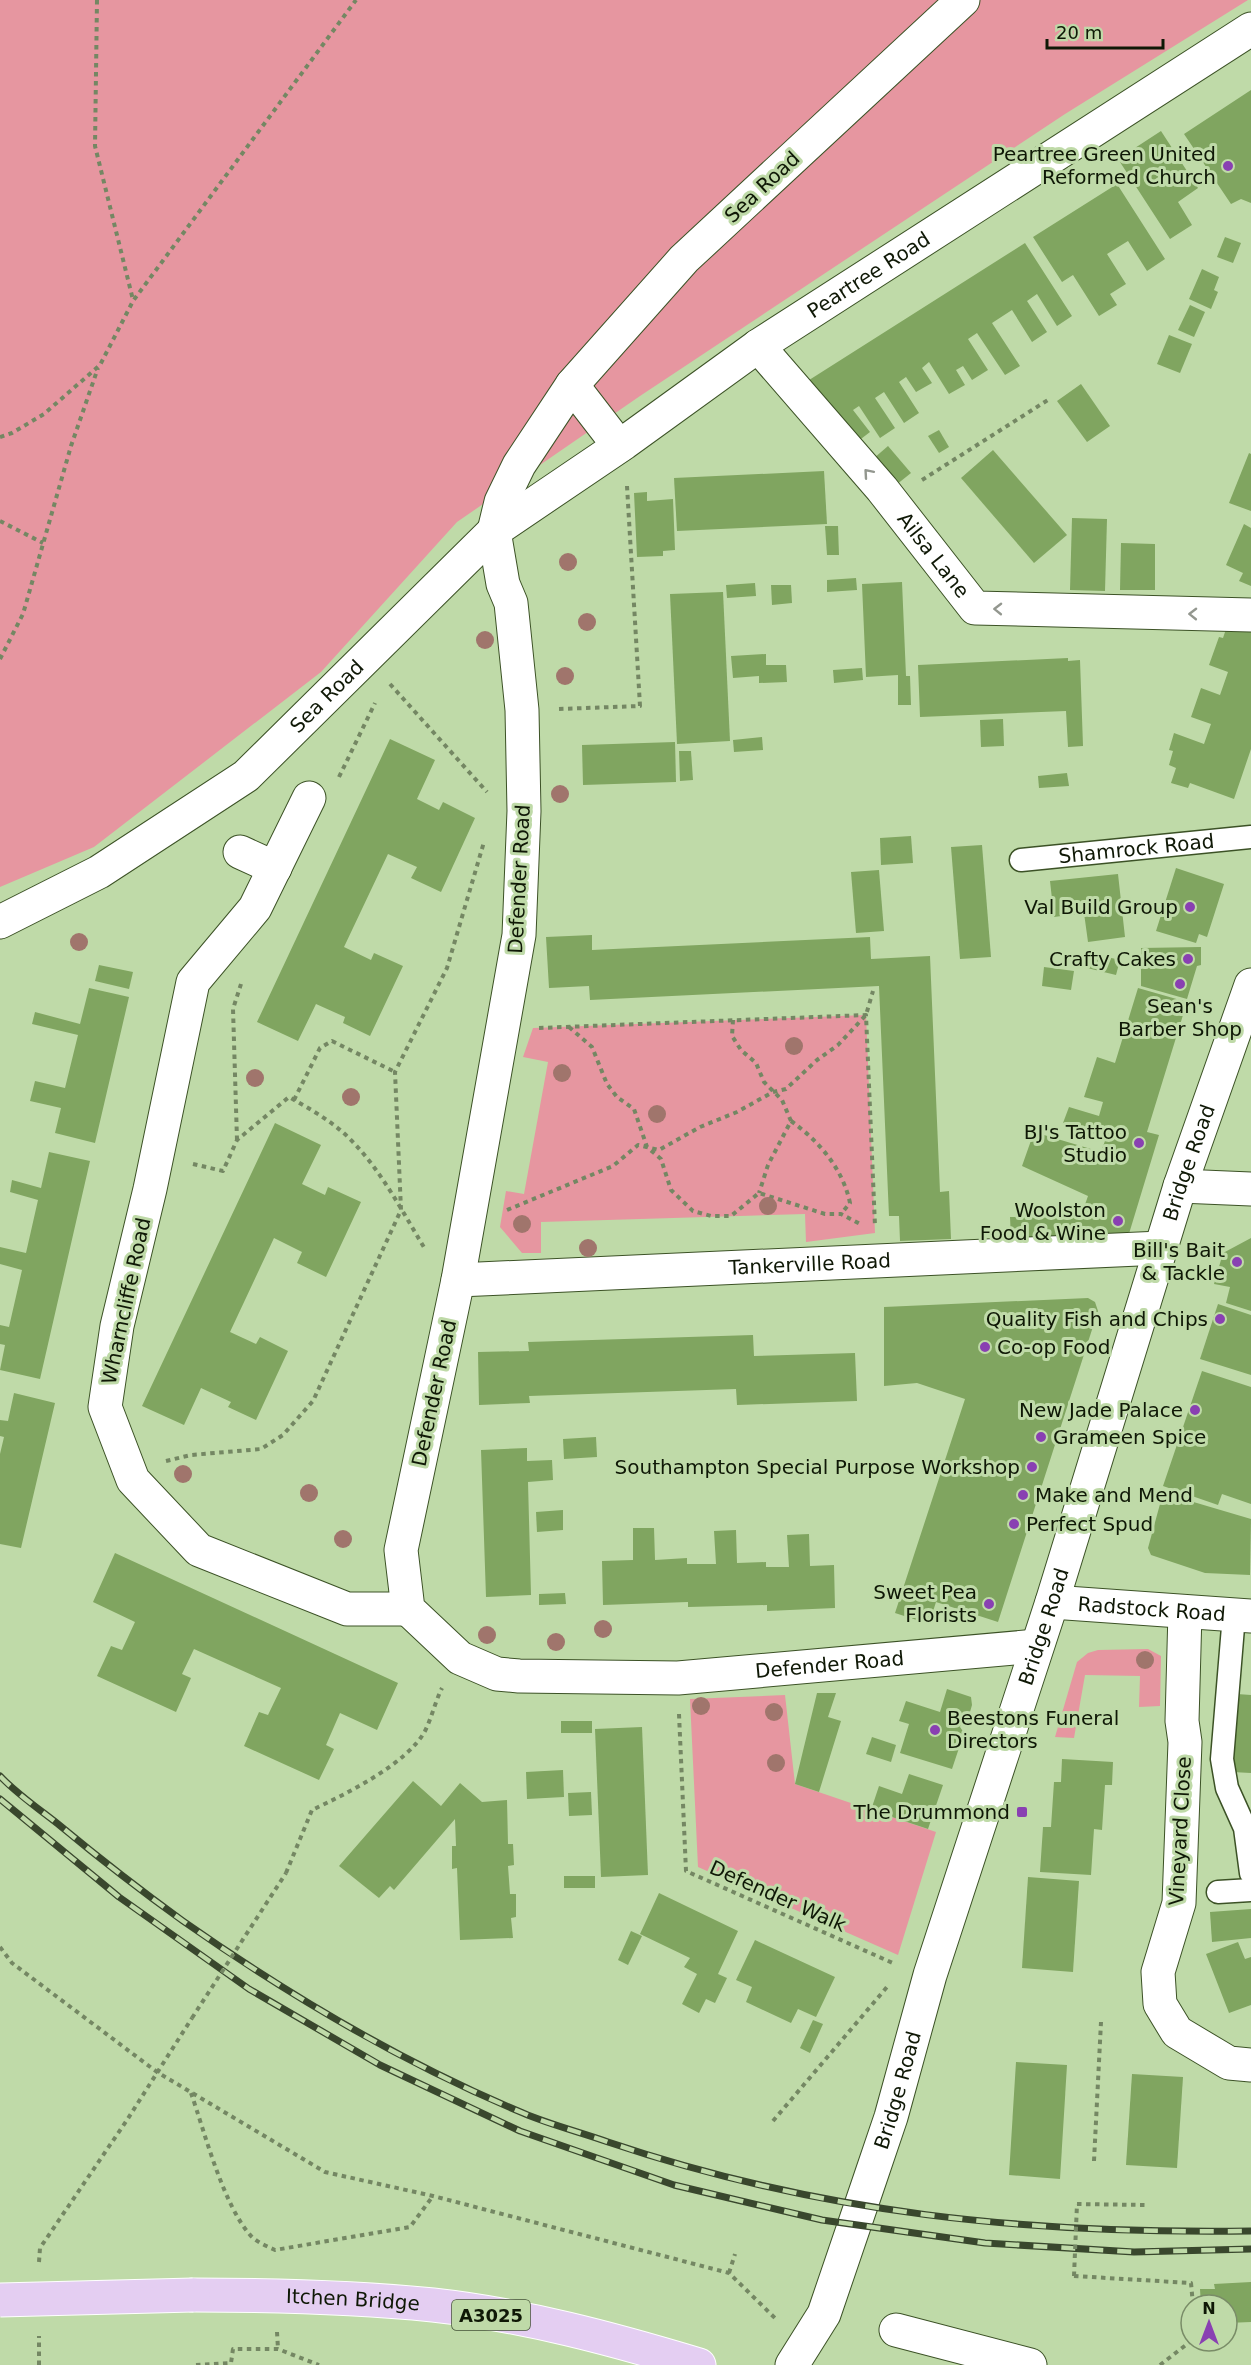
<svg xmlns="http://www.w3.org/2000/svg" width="1251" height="2365" font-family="'DejaVu Sans',sans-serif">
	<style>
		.green { fill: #e696a0 }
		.building { fill: #80a560 }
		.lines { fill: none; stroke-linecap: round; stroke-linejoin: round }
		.service-casing { stroke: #3c5226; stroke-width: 25 }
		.minor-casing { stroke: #3c5226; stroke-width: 35 }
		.tertiary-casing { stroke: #3c5226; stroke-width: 35 }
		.primary-casing { stroke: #fff; stroke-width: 35 }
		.path { stroke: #748763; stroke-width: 4; stroke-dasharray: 4.5 4.5; stroke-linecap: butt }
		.service { stroke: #fff; stroke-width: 22 }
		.minor { stroke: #fff; stroke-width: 33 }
		.tertiary { stroke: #fff; stroke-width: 33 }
		.primary { stroke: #e4cef2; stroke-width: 33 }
		.rail-casing { stroke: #39472d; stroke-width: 7 }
		.rail { stroke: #bfdaa8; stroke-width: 4.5; stroke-dasharray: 14; stroke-linecap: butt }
		.primary-bridge-casing { stroke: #fff; stroke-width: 35; stroke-linecap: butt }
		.path-bridge { stroke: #748763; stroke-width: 4; stroke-dasharray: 4.5 4.5; stroke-linecap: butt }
		.primary-bridge { stroke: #e4cef2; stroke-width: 33 }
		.tree { fill: #a0756c }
		.oneway { stroke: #93978f }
		.poi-dot { fill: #8940b2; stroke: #bfdaa8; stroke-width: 2 }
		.labels { text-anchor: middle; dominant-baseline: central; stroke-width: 6; stroke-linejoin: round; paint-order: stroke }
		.shield { fill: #bfdaa8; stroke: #445237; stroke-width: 1.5 }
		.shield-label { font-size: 18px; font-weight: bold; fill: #0f1806 }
		.poi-label { font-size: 20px; fill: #0f1806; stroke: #bfdaa8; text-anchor: end }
		.street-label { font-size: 20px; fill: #0f1806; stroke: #bfdaa8 }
	</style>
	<rect width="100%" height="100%" fill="#bfdaa8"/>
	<!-- green -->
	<g class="green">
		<path d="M0,0h1248l-183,114 -425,282 -183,126 -136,150 -227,175 -94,40z"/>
		<path d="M866,1015l9,218 -69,9 -1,-28 -264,8v31h-19l-22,-26 6,-36 18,3 24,-132 -25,-5 10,-29z"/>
		<path d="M1148,1649l13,7 -1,50 -21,1 1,-31 -55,-1 -11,63 -19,-1 22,-75 11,-9 10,-3z"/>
		<path d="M785,1695l10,89 141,48 -38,123 -200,-88 -8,-168z"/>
	</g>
	<!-- building -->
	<g class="building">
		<path d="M1251,90v113l-10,-4 -10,5 -47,-70z"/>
		<path d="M1161,131l37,57 -20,14 14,23 -22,14 -52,-80z"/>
		<path d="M1117,184l48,75 -18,12 -19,-30 -21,13 19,30 -16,10 7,11 -18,11 -26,-41 -11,7 -29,-45z"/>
		<path d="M1225,237l16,6 -8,20 -16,-6z"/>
		<path d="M1025,243l47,73 -15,10 -20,-32 -10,7 20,31 -15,10 -20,-32 -20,13 28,43 -15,9 -28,-42 -9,6 20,31 -16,10 -9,-14 -7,4 9,15 -16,9 -20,-32 -7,6 10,15 -16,9 -10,-15 -7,5 20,31 -15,10 -20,-31 -9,6 20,30 -15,10 -21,-32 -6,4 17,22 -13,10 -51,-60z"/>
		<path d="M1202,269l17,8 -5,13 4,2 -7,17 -22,-10z"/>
		<path d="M1190,305l15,7 -11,25 -16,-7z"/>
		<path d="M1169,335l23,9 -12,29 -23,-9z"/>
		<path d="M1081,384l29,42 -23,16 -30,-41z"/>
		<path d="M939,430l10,17 -10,6 -11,-17z"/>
		<path d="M888,446l23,27 -15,12 -23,-26z"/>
		<path d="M993,450l74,85 -33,28 -73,-85z"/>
		<path d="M1249,453l2,1v57l-22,-8z"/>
		<path d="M824,471l3,53 -150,7 -3,-53z"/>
		<path d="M647,492v9l26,-2 2,51 -12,1v5l-26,1 -3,-64z"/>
		<path d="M1072,518l35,1 -2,72 -35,-1z"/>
		<path d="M1244,524l7,4v58l-12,-5 4,-8 -17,-8z"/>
		<path d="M825,526h13l1,29h-12z"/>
		<path d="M1121,543l34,1v46h-35z"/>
		<path d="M856,578l1,12 -30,2v-12z"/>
		<path d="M902,582l4,94h4l1,29h-13v-30l-32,2 -4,-93z"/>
		<path d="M755,583l1,13 -29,2 -1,-13z"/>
		<path d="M771,585h20l1,18 -20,2z"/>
		<path d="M723,592l7,149 -53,3 -7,-150z"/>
		<path d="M1227,626l24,1v122l-17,50 -44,-16 -2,5 -17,-5 5,-15 -7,-3 4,-14 -4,-1 5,-17 30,11 7,-20 -20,-7 10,-29 19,7 8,-23 -19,-7 10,-28 4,1z"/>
		<path d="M766,654v11h20l1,17 -28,1v-7l-26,2 -2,-22z"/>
		<path d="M1068,658v3l12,-1 3,86 -15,1 -2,-36 -146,6 -2,-52z"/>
		<path d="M862,668l1,12 -29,3 -1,-13z"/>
		<path d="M1003,719l1,27 -23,1 -1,-27z"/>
		<path d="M762,737l1,13 -29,2 -1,-12z"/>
		<path d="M390,739l45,21 -18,39 22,11 4,-8 32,16 -34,74 -30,-14 6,-11 -29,-13 -44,93 27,13 3,-7 29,13 -33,70 -27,-13 2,-6 -29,-13 -18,37 -41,-19z"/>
		<path d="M675,742l1,40 -93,3 -1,-40z"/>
		<path d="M679,751h12l2,29 -13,1z"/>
		<path d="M1067,773l2,13 -30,2 -1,-12z"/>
		<path d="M911,836l2,27 -32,2 -1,-27z"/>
		<path d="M982,845l9,112 -31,2 -9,-112z"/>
		<path d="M1176,868l48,16 -17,53 -8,-3 -3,9 -40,-12z"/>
		<path d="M879,870l5,61 -28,2 -5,-61z"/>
		<path d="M1118,874l7,63 -37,5 -4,-29 -30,4 -4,-36z"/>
		<path d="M592,935v15l278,-13 1,22 59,-3 10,236 9,-1 2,48 -51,2 -1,-25h-10l-10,-230 -289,14 -1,-14 -40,2 -3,-51z"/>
		<path d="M1201,947v18l-4,1 -10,33 -46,-13v-38z"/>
		<path d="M1090,953l30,7 -4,15 -29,-7z"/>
		<path d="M99,965l34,7 -4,17 -34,-8z"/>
		<path d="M1044,967l30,4 -3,19 -29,-4z"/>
		<path d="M89,988l40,9 -34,146 -40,-10 6,-25 -31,-7 5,-20 30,7 13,-53 -46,-11 3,-12 45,12z"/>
		<path d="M1138,988l49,14 -40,130 12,3 -31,102 -117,2 -1,-22 71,-1 7,-20 -66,-30 12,-34 67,20 5,-14 -43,-15 6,-16 30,9 4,-14 -19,-5 13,-40 18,6z"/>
		<path d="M275,1123l46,22 -19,39 23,11 3,-8 33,15 -35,75 -29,-14 5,-11 -28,-14 -44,94 26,12 4,-7 28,14 -32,69 -28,-13 3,-5 -30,-14 -17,37 -42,-19z"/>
		<path d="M49,1152l41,9 -50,218 -40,-9 5,-25 -5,-1v-19l9,2 13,-57 -22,-6v-17l26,6 12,-53 -28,-8 2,-12 29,8z"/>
		<path d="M1251,1238v73l-25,-8 4,-16 -16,-3 9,-31z"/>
		<path d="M1088,1298l7,4 3,9 -100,311 -62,-20 -7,22 -34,-11 70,-214 -48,-16 -33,3v-79z"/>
		<path d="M1218,1304l33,11v60l-51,-16z"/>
		<path d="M753,1335l1,21 101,-3 2,48 -120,4 -1,-16 -207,7 1,7 -51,2 -1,-53 51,-1 -1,-9z"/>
		<path d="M1202,1371l49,16v117l-29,-10 -4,11 -55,-19z"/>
		<path d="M14,1393l41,10 -34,145 -21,-4v-90l4,-17 -4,-1v-16l8,1z"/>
		<path d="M596,1437l1,20 -33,2 -1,-20z"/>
		<path d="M527,1448v13l25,-1 1,20 -25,2 3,113 -45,2 -5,-147z"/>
		<path d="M1163,1493l88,26 -1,56 -45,-2 -54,-18 -3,-7z"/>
		<path d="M563,1510v20l-26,2 -1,-20z"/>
		<path d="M633,1528h21l1,32 32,-2v6h29l-2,-33 22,-1 1,33 29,-1v5h23l-2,-32 22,-1 1,32 24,-1 1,43 -68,3v-6l-79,2v-5l-85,3 -1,-44 31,-1z"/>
		<path d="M115,1553l283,130 -21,47 -37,-17 -14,32 8,4 -15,31 -75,-34 15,-34 9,3 13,-27 -87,-39 -12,25 9,4 -15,34 -79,-36 14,-30 11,4 13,-28 -42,-20z"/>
		<path d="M565,1593l1,11 -27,1v-11z"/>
		<path d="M947,1689l24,8 1,8 -2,7 -6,2 -4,13 4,6 -12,36 -52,-16 9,-29 -10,-3 7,-20 34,11z"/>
		<path d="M817,1693h19l-8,24 13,4 -22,71 -24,-8z"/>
		<path d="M1237,1694l14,1v78l-19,-1z"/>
		<rect x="561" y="1721" width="31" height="12"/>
		<path d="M642,1727l6,148 -47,2 -6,-148z"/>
		<path d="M872,1737l24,8 -5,17 -25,-8z"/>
		<path d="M1062,1759l51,3 -1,23h-7l-3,45 -8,-1 -3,46 -51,-3 3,-45h8l3,-45h7z"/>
		<path d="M563,1770l1,27 -37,2 -1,-27z"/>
		<path d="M909,1774l34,11 -15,44 -57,-19 8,-24 23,8z"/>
		<path d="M413,1781l28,25 19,-23 22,19 25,-2 1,44h5l1,21 -6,1 2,28h6v23l-5,1 2,20 -53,2 -3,-72 -5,1v-23h4l-1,-27 -61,71 -4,-4 -11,12 -40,-32z"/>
		<path d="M591,1792l1,23 -23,1 -1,-23z"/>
		<rect x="564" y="1876" width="31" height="12"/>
		<path d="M1028,1877l51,4 -6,91 -51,-4z"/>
		<path d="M659,1893l79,38 -20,43 9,4 -12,25 -9,-4 -7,14 -17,-9 15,-30 -13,-7 6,-9 -50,-24z"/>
		<path d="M1251,1909v29l-39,4 -2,-30z"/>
		<path d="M631,1931l11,5 -14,29 -10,-5z"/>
		<path d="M755,1940l80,37 -19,40 -18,-8 -7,14 -45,-21 6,-15 -16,-7z"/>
		<path d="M1238,1942l7,17 6,-2v48l-22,8 -23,-59z"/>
		<path d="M813,2020l10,4 -13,29 -10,-5z"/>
		<path d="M1016,2062l51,3 -7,114 -51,-4z"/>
		<path d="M1132,2074l51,3 -6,91 -51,-3z"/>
		<path d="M1251,2282v40l-24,1v-18h-26l-1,-16h15l-1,-5z"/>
	</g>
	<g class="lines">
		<!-- service casing -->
		<g class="service-casing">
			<g id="service">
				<path id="s1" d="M1021,860l230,-23"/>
				<path d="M1234,1615l-12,144 5,29 18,40 6,45"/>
				<path d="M1218,1892l33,-2"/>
			</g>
		</g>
		<!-- minor casing -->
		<g class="minor-casing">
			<g id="minor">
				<path id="s2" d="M963,0l-279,259 -112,126 -53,80 -18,37 -7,29 9,53 8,19 11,107 2,101 -5,124 -61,345 -57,270 7,59 52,49 37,16 22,2 159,2 359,-32"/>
				<path id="s3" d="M758,346l124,143 93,119 276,7"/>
				<path d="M572,385l47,61"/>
				<path d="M309,798l-54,110 -62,74 -43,207 -33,137 -12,81 28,73 66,70 148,59h61"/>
				<path d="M240,852l35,16"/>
				<path id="s4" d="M0,922l99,-50 147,-96 248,-245 130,-88 134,-97 493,-317"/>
				<path d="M1180,1186l71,3"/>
				<path id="s5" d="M458,1280l703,-32"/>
				<path id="s6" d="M1052,1602l199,14"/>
				<path d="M1185,1612l-3,109 3,21 -6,161 -21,69 2,32 17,28 52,31 22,2"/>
				<path d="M896,2330l134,35"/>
			</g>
		</g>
		<!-- tertiary casing -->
		<g class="tertiary-casing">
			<g id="tertiary">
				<path id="s7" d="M792,2365l32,-51 46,-135 21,-62 39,-142 122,-373 128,-416 71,-201"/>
			</g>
		</g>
		<!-- primary casing -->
		<g class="primary-casing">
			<g id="primary">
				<path id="s8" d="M193,2295c80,0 160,2 240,10 91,10 180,34 266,60"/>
			</g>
		</g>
		<!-- path -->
		<g class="path">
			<path d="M97,0l-2,146 38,154"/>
			<path d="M0,437l12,-4 32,-19 56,-49 33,-64 223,-301"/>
			<path d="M922,480l129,-82"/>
			<path d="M0,521l43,22"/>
			<path d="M0,659l23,-45 48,-168 27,-78"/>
			<path d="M390,684l97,108"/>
			<path d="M559,709l81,-3 -13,-220"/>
			<path d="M339,777l36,-74"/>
			<path d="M733,1020l-1,16 9,14 15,13 8,19 18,18 9,21 -23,44 -9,28"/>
			<path d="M569,1027l23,20 15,37 10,13 17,12 13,38 14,12 10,31 22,21 18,5h20l28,-23 66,21h16l21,11"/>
			<path d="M539,1028l327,-13 9,211"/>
			<path d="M294,1100l26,-52 12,-7 63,31"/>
			<path d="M791,1121c28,20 52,48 59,82l-9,11"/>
			<path d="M237,1140l-4,-131 8,-25"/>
			<path d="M193,1164l30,7 14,-31 52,-43c21,12 43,24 61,42 31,31 52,72 75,110"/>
			<path d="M507,1210l106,-44 25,-21 21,5 41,-23 37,-15 36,-20 13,-3 31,-29 21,-15 28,-30 7,-24"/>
			<path d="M166,1461l25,-6 70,-6 22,-14 30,-34 88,-191 -6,-138 52,-104 37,-126"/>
			<path d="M679,1714l7,157 209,93"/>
			<path d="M286,1873l26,-63c34,-16 95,-46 113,-79 7,-14 10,-29 17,-43"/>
			<path d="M0,1947l12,16 145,109 168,100 108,24 296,77 49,48"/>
			<path d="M191,2093c14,40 32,112 60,143 7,7 16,10 24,14l135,-23 23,-31"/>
			<path d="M773,2121l114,-134"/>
			<path d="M1094,2161l7,-139"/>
			<path d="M1077,2204l69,1"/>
			<path d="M39,2262l1,-14 87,-128 65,-102"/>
			<path d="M729,2273l6,-19"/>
			<path d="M1074,2276l117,7 2,22"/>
			<path d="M277,2332l1,17"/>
			<path d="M39,2365v-29"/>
			<path d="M196,2365l35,-2 2,-14h45l41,16"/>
			<path d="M1160,2365l31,-24"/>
		</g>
		<!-- service -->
		<use href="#service" class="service"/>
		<!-- minor -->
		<use href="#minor" class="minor"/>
		<!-- tertiary -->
		<use href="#tertiary" class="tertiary"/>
		<!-- primary -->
		<use href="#primary" class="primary"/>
		<!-- rail casing -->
		<g class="rail-casing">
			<g id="rail">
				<path d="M0,1776c17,18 39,33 58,48 41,34 82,66 125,97 107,75 220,142 340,192 28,12 57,19 85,29 214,72 419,92 643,89"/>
				<path d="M0,1799l119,98 130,92 131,76 140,66 154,54 148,35 163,23 149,9 117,-3"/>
			</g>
		</g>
		<!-- rail -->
		<use href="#rail" class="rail"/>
		<!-- primary-bridge casing -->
		<g class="primary-bridge-casing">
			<path id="primary-bridge" d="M0,2300l193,-5"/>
		</g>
		<!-- path-bridge -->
		<g class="path-bridge">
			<path d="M192,2018l94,-145"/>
			<path d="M1074,2276l3,-72"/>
		</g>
		<!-- primary-bridge -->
		<use href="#primary-bridge" class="primary-bridge"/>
	</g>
	<!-- trees -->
	<g class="tree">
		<circle cx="568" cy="562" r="9"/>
		<circle cx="587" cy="622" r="9"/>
		<circle cx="485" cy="640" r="9"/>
		<circle cx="565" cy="676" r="9"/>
		<circle cx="560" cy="794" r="9"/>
		<circle cx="79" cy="942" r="9"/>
		<circle cx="794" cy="1046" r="9"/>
		<circle cx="562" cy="1073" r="9"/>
		<circle cx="255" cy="1078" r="9"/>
		<circle cx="351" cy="1097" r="9"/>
		<circle cx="657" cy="1114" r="9"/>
		<circle cx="768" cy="1206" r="9"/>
		<circle cx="522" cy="1224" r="9"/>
		<circle cx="588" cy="1248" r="9"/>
		<circle cx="183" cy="1474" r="9"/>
		<circle cx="309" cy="1493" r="9"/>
		<circle cx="343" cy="1539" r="9"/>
		<circle cx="603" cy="1629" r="9"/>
		<circle cx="487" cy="1635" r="9"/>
		<circle cx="556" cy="1642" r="9"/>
		<circle cx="1145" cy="1660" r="9"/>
		<circle cx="701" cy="1706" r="9"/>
		<circle cx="774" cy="1712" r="9"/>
		<circle cx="776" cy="1763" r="9"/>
	</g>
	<!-- one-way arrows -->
	<defs><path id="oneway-chevron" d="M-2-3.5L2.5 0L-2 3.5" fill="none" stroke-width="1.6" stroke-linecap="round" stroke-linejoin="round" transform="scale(1.5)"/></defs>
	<g class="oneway">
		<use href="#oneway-chevron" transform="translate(868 473) rotate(-131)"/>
		<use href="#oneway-chevron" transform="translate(998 609) rotate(-179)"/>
		<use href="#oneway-chevron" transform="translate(1193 614) rotate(-179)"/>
	</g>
	<!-- markers -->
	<g class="poi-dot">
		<circle cx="1228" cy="166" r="6"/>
		<circle cx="1190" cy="907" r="6"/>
		<circle cx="1188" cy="959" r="6"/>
		<circle cx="1180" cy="984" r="6"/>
		<circle cx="1139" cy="1143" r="6"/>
		<circle cx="1118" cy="1221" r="6"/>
		<circle cx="1237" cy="1262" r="6"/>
		<circle cx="1220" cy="1319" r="6"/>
		<circle cx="985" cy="1347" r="6"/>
		<circle cx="1195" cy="1410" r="6"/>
		<circle cx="1041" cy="1437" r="6"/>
		<circle cx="1032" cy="1467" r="6"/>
		<circle cx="1023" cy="1495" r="6"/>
		<circle cx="1014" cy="1524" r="6"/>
		<circle cx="989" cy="1604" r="6"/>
		<circle cx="935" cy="1730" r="6"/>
		<rect x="1016" y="1806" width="12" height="12" rx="3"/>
	</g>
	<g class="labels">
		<!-- shield labels -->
		<rect class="shield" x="452" y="2300" width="78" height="30" rx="4.5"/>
		<g class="shield-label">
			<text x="491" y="2315">A3025</text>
		</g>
		<!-- poi labels -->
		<g class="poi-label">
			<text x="1216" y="154">Peartree Green United<tspan x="1216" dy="23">Reformed Church</tspan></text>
			<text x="1178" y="907">Val Build Group</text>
			<text x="1176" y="959">Crafty Cakes</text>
			<text x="1180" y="1006" text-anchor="middle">Sean's<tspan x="1180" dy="23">Barber Shop</tspan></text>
			<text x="1127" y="1132">BJ's Tattoo<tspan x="1127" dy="23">Studio</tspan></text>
			<text x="1106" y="1210">Woolston<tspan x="1106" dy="23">Food &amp; Wine</tspan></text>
			<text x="1225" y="1250">Bill's Bait<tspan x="1225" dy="23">&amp; Tackle</tspan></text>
			<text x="1208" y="1319">Quality Fish and Chips</text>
			<text x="997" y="1347" text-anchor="start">Co-op Food</text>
			<text x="1183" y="1410">New Jade Palace</text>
			<text x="1053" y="1437" text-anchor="start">Grameen Spice</text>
			<text x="1020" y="1467">Southampton Special Purpose Workshop</text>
			<text x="1035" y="1495" text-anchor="start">Make and Mend</text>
			<text x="1026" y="1524" text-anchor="start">Perfect Spud</text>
			<text x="977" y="1592">Sweet Pea<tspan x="977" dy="23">Florists</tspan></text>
			<text x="947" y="1718" text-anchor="start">Beestons Funeral<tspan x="947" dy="23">Directors</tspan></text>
			<text x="1010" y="1812">The Drummond</text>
		</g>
		<!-- street labels -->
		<g class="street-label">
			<text transform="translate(762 187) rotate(-43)">Sea Road</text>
			<text stroke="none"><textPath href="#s4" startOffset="1089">Peartree Road</textPath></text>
			<text stroke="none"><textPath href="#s3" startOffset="273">Ailsa Lane</textPath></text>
			<text stroke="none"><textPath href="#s4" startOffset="400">Sea Road</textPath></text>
			<text stroke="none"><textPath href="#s1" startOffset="116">Shamrock Road</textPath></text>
			<text transform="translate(519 879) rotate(-87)">Defender Road</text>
			<text stroke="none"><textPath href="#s7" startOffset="1268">Bridge Road</textPath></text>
			<text stroke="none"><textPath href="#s5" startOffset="352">Tankerville Road</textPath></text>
			<text transform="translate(126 1301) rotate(-78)">Wharncliffe Road</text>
			<text transform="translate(434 1393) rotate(-78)">Defender Road</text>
			<text stroke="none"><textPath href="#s6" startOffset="100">Radstock Road</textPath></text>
			<text stroke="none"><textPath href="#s7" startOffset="782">Bridge Road</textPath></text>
			<text stroke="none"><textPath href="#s2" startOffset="2254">Defender Road</textPath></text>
			<text transform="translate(1180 1831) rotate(-87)">Vineyard Close</text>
			<text transform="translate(778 1896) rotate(24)">Defender Walk</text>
			<text stroke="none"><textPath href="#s7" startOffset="296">Bridge Road</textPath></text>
			<text stroke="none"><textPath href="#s8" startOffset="160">Itchen Bridge</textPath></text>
		</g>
	</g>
	<!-- north arrow -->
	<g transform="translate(1209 2323)"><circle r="28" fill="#bfdaa8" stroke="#798c67" stroke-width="1.5"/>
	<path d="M0-4.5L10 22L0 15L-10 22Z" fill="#8940b2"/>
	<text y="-9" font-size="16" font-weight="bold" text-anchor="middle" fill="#0f1806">N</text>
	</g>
	<!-- scale -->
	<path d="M1047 39v9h116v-9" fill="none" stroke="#0f1806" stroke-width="3"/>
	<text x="1056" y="39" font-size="18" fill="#0f1806" stroke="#bfdaa8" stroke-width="4.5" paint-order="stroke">20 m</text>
</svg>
